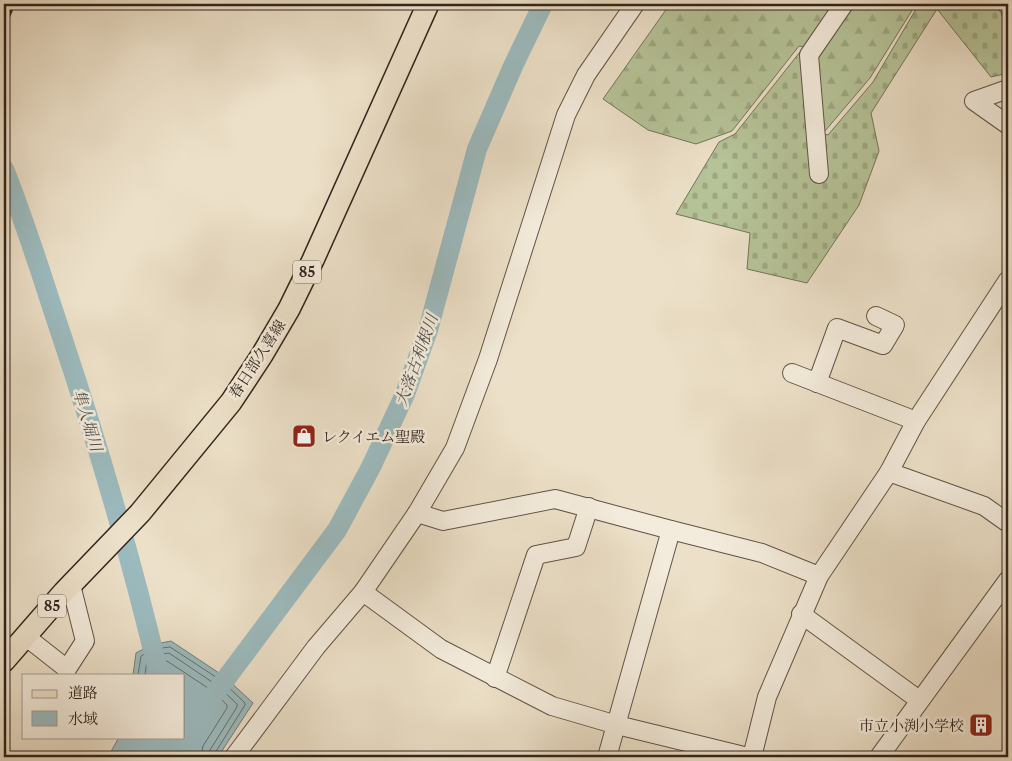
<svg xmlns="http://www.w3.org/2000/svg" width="1012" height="761" font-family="'Libre Caslon Text','Noto Serif JP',serif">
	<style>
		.forest { fill: url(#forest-firs); stroke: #74745a }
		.cemetery { fill: url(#cemetery-stones); stroke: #74745a }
		.water { fill: #9cbbbf; stroke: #727f7e }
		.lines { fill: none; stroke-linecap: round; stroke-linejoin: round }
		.shore { stroke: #67706e; stroke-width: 1 }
		.river { stroke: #9cbbbf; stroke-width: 20 }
		.minor-casing { stroke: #605347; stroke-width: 20 }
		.major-casing { stroke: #32241c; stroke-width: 24 }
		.minor { stroke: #f3ebdb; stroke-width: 18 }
		.major { stroke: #ece0c8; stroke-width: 21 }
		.rail-casing { stroke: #32241c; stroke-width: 5 }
		.rail { stroke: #f3ebdb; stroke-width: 3; stroke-dasharray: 9; stroke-linecap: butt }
		.labels { text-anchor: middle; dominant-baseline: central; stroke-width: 5; stroke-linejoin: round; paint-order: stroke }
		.shield { fill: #f3ebdb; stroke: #6c6055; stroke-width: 1 }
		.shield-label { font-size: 14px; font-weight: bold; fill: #32241c }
		.street-label { font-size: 15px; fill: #32241c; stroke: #f3ebdb }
		.poi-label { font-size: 15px; fill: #32241c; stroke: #f3ebdb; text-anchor: start }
		.water-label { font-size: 16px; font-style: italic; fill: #52514d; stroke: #f3ebdb }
	</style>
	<defs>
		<pattern id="forest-firs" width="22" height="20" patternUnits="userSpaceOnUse" patternTransform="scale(1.25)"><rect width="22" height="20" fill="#b6c398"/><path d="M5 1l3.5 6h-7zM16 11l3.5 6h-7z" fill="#9da782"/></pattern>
		<pattern id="cemetery-stones" width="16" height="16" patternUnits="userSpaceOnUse" patternTransform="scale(1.25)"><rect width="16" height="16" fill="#b6c398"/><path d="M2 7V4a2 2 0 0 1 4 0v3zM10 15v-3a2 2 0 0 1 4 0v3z" fill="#9da782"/></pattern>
	</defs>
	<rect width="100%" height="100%" fill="#ece0c8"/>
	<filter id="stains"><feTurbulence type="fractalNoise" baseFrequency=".004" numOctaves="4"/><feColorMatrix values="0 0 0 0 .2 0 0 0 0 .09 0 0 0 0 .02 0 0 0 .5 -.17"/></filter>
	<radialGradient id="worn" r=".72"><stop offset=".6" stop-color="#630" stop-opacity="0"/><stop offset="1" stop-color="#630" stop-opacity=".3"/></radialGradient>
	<!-- forest -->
	<path class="forest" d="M670,4h246l-46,74 -45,53 -12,-3 -2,-80 -12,-2 -67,85 -36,13 -48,-14 -45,-31z"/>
	<!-- cemetery -->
	<path class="cemetery" d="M919,4h89v7l-7,3 7,11v48l-17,4 -54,-68 -66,104 8,38 -20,54 -52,78 -60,-14 3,-36 -74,-19 43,-72 16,-8 65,-82h7l1,77 20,6 45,-53z"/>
	<!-- water -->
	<path class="water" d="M171,641l54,36 28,26 -35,54h-110l11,-20h65v-62h-51l3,-22 15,-8z"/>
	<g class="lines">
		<!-- shore -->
		<g class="shore">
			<path d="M138,675l3,-19 12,-7 17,-2 52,34 23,22v2l-30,48 -1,4"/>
			<path d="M145,675l2,-15 8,-5 14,-2 49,33 19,18v3l-27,43 -2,7"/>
			<path d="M152,675l2,-10 13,-4 47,31 13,13v3l-24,38 -2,11"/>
		</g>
		<!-- river -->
		<g class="river">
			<path d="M4,169c22,55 39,111 58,168 37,111 70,224 97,338"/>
			<path d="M210,700l127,-170 34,-63 34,-73 23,-64 49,-181 37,-85 29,-60"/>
		</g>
		<!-- minor casing -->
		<g class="minor-casing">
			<g id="minor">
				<path d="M1007,4l1,2"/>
				<path d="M1008,89l-34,12 34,24"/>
				<path d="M819,174l-10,-119 35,-51"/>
				<path d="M792,373l124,48"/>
				<path d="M817,383l20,-55 46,17 12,-20 -19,-9"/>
				<path d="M889,472l95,34 24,17"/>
				<path d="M417,513l26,8 112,-22 116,31 91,23 57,23"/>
				<path d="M363,592l78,57 111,57 65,19 131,32"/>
				<path d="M801,614l118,86"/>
				<path d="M25,636l42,33 18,-28 -14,-56"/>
				<path d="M495,678l41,-123 40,-8 13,-40"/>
				<path d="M234,757l82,-110 47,-55 54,-79 38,-65 33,-89 78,-244 20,-40 49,-71"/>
				<path d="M607,757l64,-227"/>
				<path d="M752,757l15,-60 52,-121 70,-104 27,-51 92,-141"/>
				<path d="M879,757l129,-177"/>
			</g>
		</g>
		<!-- major casing -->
		<g class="major-casing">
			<path id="major" d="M4,661l60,-69 76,-79 91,-111 31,-47 27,-46 24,-49 115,-256"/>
		</g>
		<!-- minor -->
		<use href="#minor" class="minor"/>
		<!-- major -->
		<use href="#major" class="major"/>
		<!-- rail casing -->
		<g class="rail-casing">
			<path id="rail" d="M4,25l9,-21"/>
		</g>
		<!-- rail -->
		<use href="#rail" class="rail"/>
	</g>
	<!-- icons -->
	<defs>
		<g id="shop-square" transform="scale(1.25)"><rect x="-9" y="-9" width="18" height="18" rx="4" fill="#8f2418" stroke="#f3ebdb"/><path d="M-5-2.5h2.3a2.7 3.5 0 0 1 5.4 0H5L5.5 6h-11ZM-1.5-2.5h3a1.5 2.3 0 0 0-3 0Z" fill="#fff"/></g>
		<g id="building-square" transform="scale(1.25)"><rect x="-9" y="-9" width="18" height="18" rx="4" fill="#8f2418" stroke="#f3ebdb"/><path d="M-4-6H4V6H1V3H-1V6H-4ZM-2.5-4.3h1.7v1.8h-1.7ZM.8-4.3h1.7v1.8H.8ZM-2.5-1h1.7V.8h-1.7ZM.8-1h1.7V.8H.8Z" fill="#fff"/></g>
	</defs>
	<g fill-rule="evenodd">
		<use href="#shop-square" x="304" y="436"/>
		<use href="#building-square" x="981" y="725"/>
	</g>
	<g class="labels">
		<!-- shield labels -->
		<g class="shield">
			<rect x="293" y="260.5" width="28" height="23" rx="4"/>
			<rect x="38" y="594.5" width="28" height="23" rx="4"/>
		</g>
		<g class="shield-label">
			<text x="307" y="272">85</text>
			<text x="52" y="606">85</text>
		</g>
		<!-- street labels -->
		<g class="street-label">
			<text transform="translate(257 359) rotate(-57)">春日部久喜線</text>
		</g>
		<!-- poi labels -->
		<g class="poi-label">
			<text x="322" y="436">レクイエム聖殿</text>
			<text x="964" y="725" text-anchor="end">市立小渕小学校</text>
		</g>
		<!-- water labels -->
		<g class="water-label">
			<text transform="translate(416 360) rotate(-70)">大落古利根川</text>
			<text transform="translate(88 420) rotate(73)">隼人堀川</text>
		</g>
	</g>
	<!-- margin -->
	<rect width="1012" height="761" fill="none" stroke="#ece0c8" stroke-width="20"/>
	<rect x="5" y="5" width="1002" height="751" fill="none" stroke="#32241c" stroke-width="2.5"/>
	<rect x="10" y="10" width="992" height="741" fill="none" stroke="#32241c"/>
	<!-- legend -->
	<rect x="22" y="674" width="162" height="65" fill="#f3ebdb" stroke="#a69b8f"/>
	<rect x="32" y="690" width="25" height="8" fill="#ece0c8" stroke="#a69b8f"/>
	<text x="68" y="698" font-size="15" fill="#32241c">道路</text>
	<rect x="32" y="711" width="25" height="15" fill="#9cbbbf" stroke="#a69b8f"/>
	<text x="68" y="724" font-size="15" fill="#32241c">水域</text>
	<rect width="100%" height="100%" filter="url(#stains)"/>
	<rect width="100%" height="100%" fill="url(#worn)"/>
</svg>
